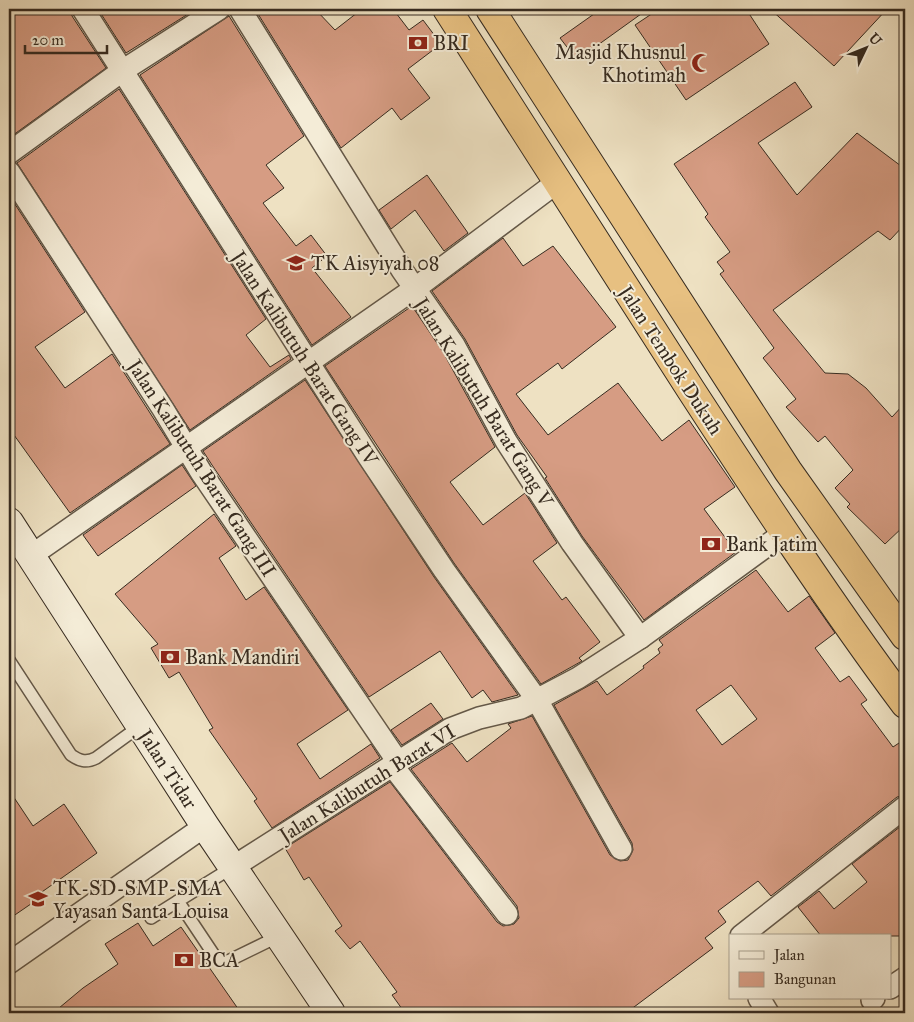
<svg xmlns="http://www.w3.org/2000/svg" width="914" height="1022" font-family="'IM FELL Great Primer',serif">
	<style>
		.building { fill: #d69c83; stroke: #362b20; fill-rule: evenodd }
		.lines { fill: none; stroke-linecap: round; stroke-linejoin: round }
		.lane-casing { stroke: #645848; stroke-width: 14 }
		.street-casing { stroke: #645848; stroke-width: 24 }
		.secondary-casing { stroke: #362b20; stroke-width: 30 }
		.highway-casing { stroke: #362b20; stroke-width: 30 }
		.lane { stroke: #f4ecd7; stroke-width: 11 }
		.street { stroke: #f4ecd7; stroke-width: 21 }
		.secondary { stroke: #f4ecd7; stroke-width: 28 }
		.highway { stroke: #e7c081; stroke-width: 28 }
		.labels { text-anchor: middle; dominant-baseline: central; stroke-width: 4; stroke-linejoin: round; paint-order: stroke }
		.poi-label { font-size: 20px; fill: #362b20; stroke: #f4ecd7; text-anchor: start }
		.street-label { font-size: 20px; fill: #362b20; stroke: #f4ecd7 }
	</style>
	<rect width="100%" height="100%" fill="#eee1c2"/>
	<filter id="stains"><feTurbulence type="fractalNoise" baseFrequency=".004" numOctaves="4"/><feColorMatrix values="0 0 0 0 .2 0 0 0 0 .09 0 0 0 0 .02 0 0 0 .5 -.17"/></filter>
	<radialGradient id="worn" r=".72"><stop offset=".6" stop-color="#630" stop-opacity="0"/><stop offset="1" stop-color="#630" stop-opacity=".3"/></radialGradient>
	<!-- building -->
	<g class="building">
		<path d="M9,9h62l1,7 34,52 -97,70z"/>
		<path d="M98,9h98l-70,44z"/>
		<path d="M255,9h60l20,21 27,-21h31l16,21 14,-10 18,24 -33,25 22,29 -29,22 -9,-12 -51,40z"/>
		<path d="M601,9h47l-71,51 -17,-22z"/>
		<path d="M659,9h87l23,35 -83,56 -51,-75z"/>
		<path d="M770,9h117l-53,57z"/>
		<path d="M229,16l75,120 -38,29 18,23 -21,15 33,43 15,-11 16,21 -15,12 39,49 -39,28 -172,-270z"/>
		<path d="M795,82l17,25 -54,36 39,52 60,-62 48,36v55l-15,16 -12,-9 -105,79 52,63 23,1 18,14 26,29 13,-14v122l-20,19 -38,-37 3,-3 -15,-16 18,-18 -28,-34 -7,6 -32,-35 10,-8 -33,-41 11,-10 -54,-74 4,-3 -7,-9 13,-10 -25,-35 3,-3 -34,-50z"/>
		<path d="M119,89l147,230 -20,16 24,32 19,-12 2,4 -101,71 -173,-267z"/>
		<path d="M427,175l41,58 -24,18 -29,-41 -24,19 -12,-19z"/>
		<path d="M9,195l76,117 -50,35 30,41 47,-34 58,90 -100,69 -61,-85z"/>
		<path d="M503,238l20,28 30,-20 63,81 -54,42 -4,-6 -42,31 32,41 70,-52 44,58 27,-21 46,67 -31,22 32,43 -92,68 -62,-84 -37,-58 2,-1 -30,-42 -52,-96 -33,-48z"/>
		<path d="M412,306l31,46 52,95 -45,35 33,43 42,-32 32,50 -24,18 29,39 4,-3 34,45 -21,16 3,3 -41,23 -87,-121 -129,-197z"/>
		<path d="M305,380l129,197 84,118 -26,7 -9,-12 -11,8 -32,-47 -71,46 -157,-232 -9,-14z"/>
		<path d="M182,465l14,21 -98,70 -15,-21z"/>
		<path d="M214,514l22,32 -17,12 27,42 18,-13 84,123 -51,34 23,35 51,-35 9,14 -108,70 -18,-27 3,-2 -48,-69 4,-2 -34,-56 -10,6 -18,-30 7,-4 -43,-50z"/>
		<path d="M756,570l32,42 21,-16 26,37 -20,15 25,34 9,-6 18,24 -6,4 32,43 12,-8v56l-8,2 -126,99 -13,-15 -40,30 8,11 -21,16 8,10 -87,65h-221l-13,-18 5,-3 -37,-51 -10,8 -15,-18 7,-5 -33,-49 -5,3 -19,-32 105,-66 107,140 6,4 11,-2 5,-6 -2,-12 -106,-137 41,-26 15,19 44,-34 -3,-4 24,-8 78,139 10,6 8,-1 5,-10 -1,-7 -78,-138 43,-24 10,14 37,-27 -1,-2 17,-13 -2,-4 5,-4 -4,-5zM731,685l26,34 -35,26 -26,-35z"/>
		<path d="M431,703l12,16 -41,26 -11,-15z"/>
		<path d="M9,790l24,36 31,-22 33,49 -58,41 2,3 -32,22z"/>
		<path d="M905,823v113h-84l-23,-29 21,-16 15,18 33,-27 -15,-18z"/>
		<path d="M138,923l15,23 28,-19 60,86h-188l30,-25 35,-24 -13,-20z"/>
	</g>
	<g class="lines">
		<!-- lane casing -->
		<g class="lane-casing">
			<g id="lane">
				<path d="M9,660l62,95c9,6 15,8 25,3l44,-32"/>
				<path d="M233,867l-55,34 38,57 5,3h7l51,-25"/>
				<path d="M151,918l27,-17"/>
			</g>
		</g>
		<!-- street casing -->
		<g class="street-casing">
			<g id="street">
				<path d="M83,9l285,447 76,114 93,130 84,149"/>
				<path d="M240,9l162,261 52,75 52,96 66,102 68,95"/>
				<path d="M9,153l113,-82 97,-62"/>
				<path d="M9,172l154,237 38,63 197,290"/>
				<path d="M32,555l389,-271 135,-101"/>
				<path d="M392,765l115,149"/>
				<path d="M233,867l217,-138 29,-11 42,-10 57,-30 62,-40 144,-105"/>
				<path d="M741,936l164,-129"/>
				<path d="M9,963l196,-137"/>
				<path d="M890,988l15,-10"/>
				<path d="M759,998l9,15"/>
				<path d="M872,1000l2,-2"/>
			</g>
		</g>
		<!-- secondary casing -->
		<g class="secondary-casing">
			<path id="secondary" d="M9,522l196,304 126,187"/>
		</g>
		<!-- highway casing -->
		<g class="highway-casing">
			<g id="highway">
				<path d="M447,9c80,127 162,254 244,381 69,106 138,212 214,314"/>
				<path d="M490,9l298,462 117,165"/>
			</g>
		</g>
		<!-- lane -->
		<use href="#lane" class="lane"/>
		<!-- street -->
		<use href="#street" class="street"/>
		<!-- secondary -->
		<use href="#secondary" class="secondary"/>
		<!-- highway -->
		<use href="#highway" class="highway"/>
	</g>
	<!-- icons -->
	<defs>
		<g id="bank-bare" transform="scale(1.5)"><path d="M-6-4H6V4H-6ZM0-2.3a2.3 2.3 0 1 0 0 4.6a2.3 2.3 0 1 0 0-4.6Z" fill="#8f2418" stroke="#f4ecd7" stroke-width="2.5" paint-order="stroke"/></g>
		<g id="mosque-bare" transform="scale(1.5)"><path d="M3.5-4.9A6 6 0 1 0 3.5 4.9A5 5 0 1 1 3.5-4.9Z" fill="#8f2418" stroke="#f4ecd7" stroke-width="2.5" paint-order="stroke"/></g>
		<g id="school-bare" transform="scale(1.5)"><path d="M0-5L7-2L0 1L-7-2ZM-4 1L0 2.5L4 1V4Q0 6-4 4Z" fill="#8f2418" stroke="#f4ecd7" stroke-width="2.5" paint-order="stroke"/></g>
	</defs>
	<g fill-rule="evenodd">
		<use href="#bank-bare" x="418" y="43"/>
		<use href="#mosque-bare" x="701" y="63"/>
		<use href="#school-bare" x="296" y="263"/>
		<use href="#bank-bare" x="711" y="544"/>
		<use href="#bank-bare" x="170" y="657"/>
		<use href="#school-bare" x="38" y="899"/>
		<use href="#bank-bare" x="184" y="960"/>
	</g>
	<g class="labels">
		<!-- poi labels -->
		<g class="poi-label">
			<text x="433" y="43">BRI</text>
			<text x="686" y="52" text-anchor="end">Masjid Khusnul<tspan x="686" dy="23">Khotimah</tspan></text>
			<text x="311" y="263">TK Aisyiyah 08</text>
			<text x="726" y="544">Bank Jatim</text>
			<text x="185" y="657">Bank Mandiri</text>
			<text x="53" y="888">TK-SD-SMP-SMA<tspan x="53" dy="23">Yayasan Santa Louisa</tspan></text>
			<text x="199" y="960">BCA</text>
		</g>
		<!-- street labels -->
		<g class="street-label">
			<text transform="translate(305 358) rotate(57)">Jalan Kalibutuh Barat Gang IV</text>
			<text transform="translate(671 360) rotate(57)">Jalan Tembok Dukuh</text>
			<text transform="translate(484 402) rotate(58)">Jalan Kalibutuh Barat Gang V</text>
			<text transform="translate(202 468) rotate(57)">Jalan Kalibutuh Barat Gang III</text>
			<text transform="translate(168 769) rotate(57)">Jalan Tidar</text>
			<text transform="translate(367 783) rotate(-32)">Jalan Kalibutuh Barat VI</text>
		</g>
	</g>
	<!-- margin -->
	<rect width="914" height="1022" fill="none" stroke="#eee1c2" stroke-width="30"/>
	<rect x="10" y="10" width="894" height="1002" fill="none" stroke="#362b20" stroke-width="2.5"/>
	<rect x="15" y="15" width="884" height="992" fill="none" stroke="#362b20"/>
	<!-- legend -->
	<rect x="729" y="934" width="162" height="65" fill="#f4ecd7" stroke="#a89f8e"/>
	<rect x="739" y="951" width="25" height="8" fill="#f4ecd7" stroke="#a89f8e"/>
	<text x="774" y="960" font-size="15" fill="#362b20">Jalan</text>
	<rect x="739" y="972" width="25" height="15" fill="#d69c83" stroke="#a89f8e"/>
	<text x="774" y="984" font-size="15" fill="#362b20">Bangunan</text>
	<!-- north arrow -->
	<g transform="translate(866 48) rotate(47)" stroke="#f4ecd7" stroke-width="4" paint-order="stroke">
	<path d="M0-4L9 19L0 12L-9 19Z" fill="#362b20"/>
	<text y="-8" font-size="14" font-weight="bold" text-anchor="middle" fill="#362b20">U</text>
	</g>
	<!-- scale -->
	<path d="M25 45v8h82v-8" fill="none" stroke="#362b20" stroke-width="2.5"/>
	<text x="32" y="45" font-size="15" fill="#362b20" stroke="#f4ecd7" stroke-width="4" paint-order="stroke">20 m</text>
	<rect width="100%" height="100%" filter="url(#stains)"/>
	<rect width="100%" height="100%" fill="url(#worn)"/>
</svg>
